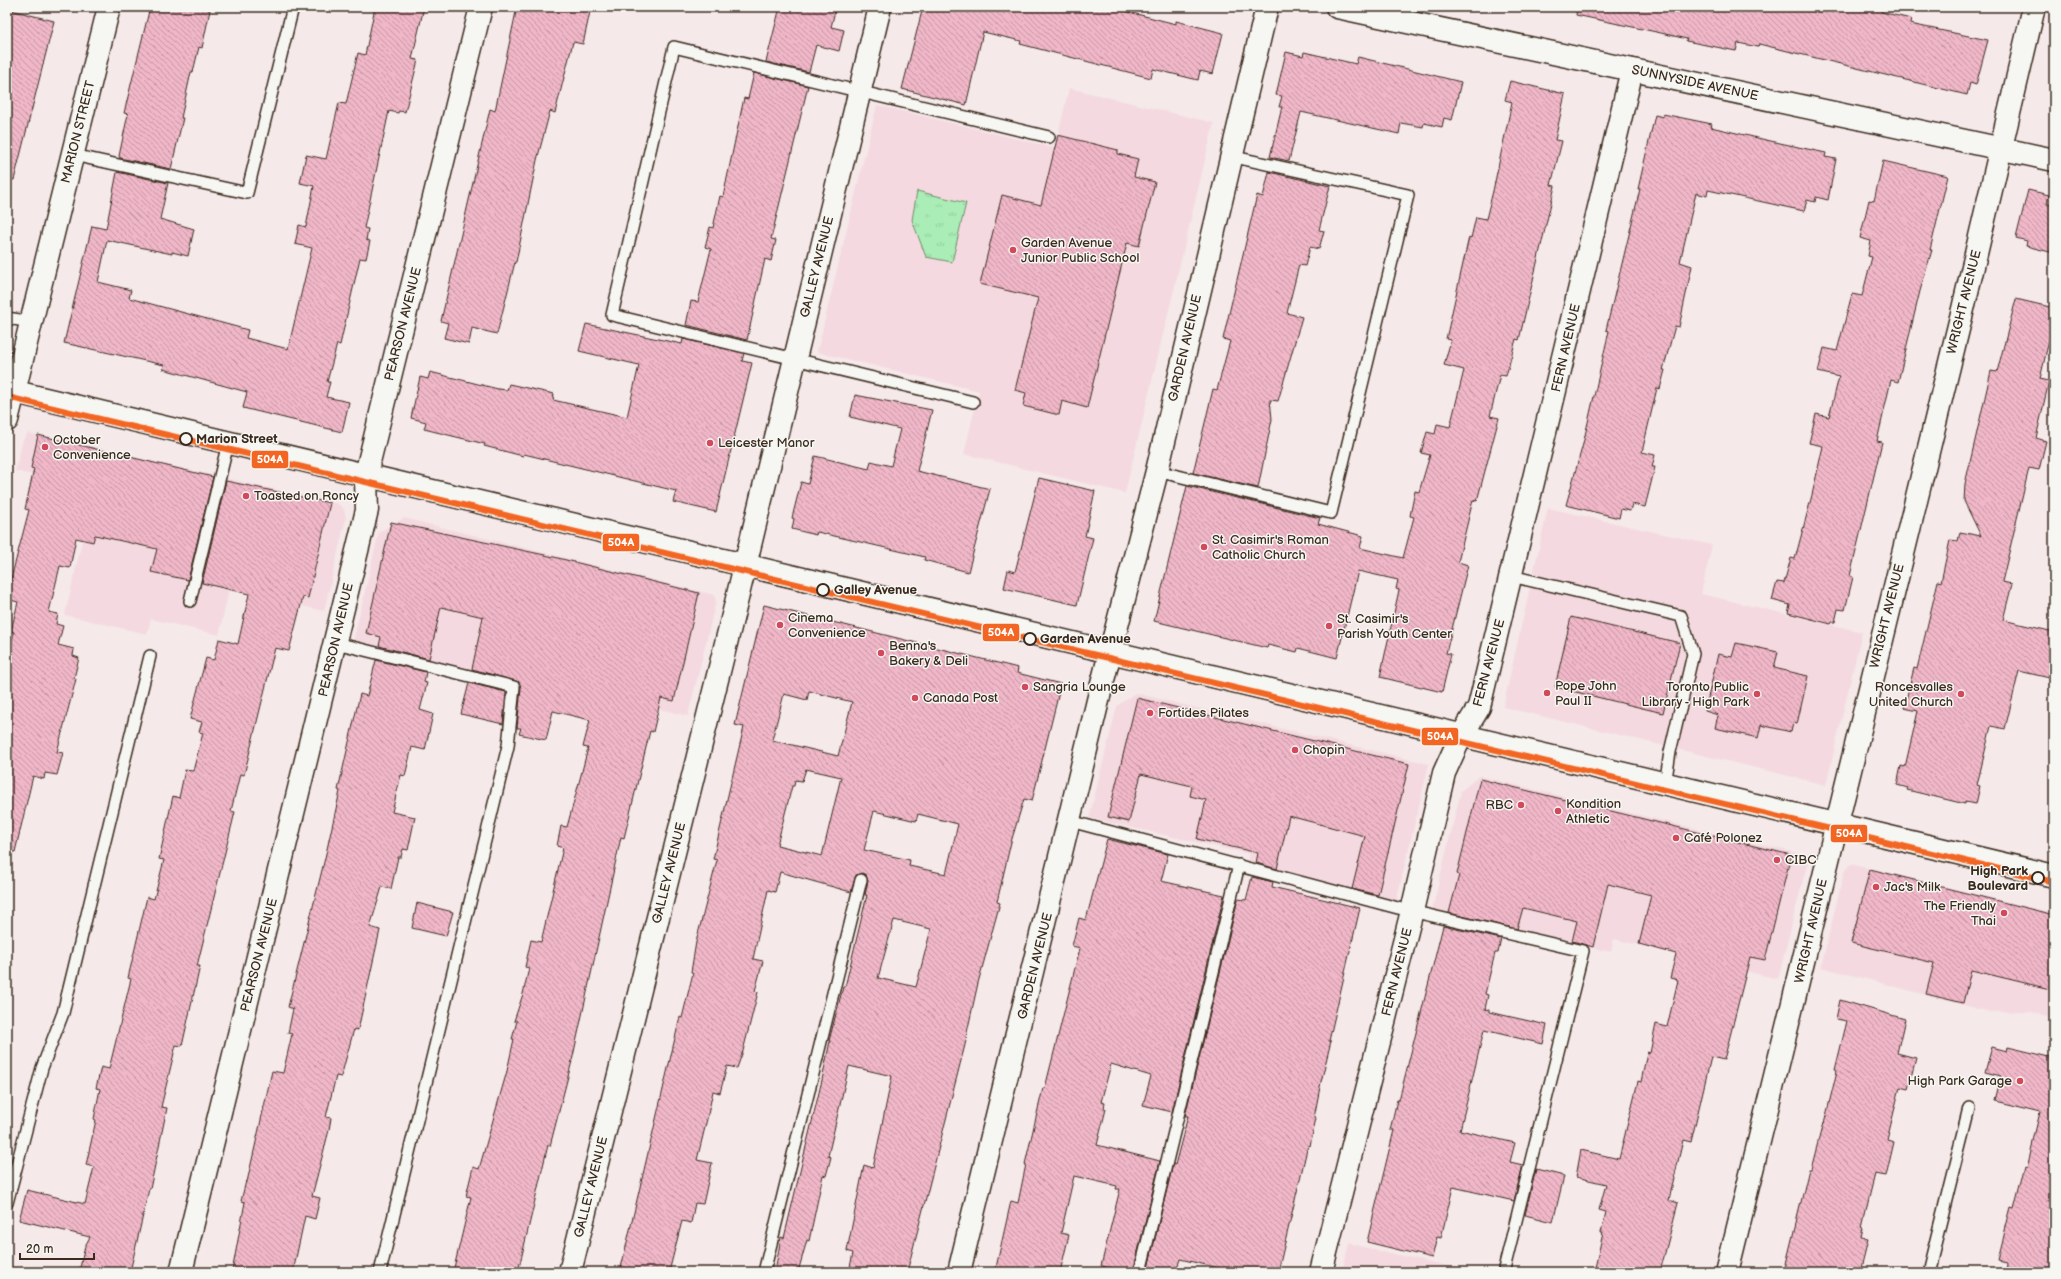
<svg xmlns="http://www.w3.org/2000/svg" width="2061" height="1279" font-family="'Balsamiq Sans',sans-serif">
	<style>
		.built { fill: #f4dae0 }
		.park { fill: url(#park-tufts); stroke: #728c6a }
		.building { fill: url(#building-back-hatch); stroke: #3b2a1e; fill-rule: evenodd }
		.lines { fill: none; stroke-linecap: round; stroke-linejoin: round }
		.lane-casing { stroke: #3b2a1e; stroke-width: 14 }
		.street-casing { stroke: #3b2a1e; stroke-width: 25 }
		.secondary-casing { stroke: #3b2a1e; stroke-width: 25 }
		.lane { stroke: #f6f6f2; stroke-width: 11 }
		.street { stroke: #f6f6f2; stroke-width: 22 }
		.secondary { stroke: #f6f6f2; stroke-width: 22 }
		.tram-1-casing { stroke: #f6f6f2; stroke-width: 9 }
		.tram-1 { stroke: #f26522; stroke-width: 6 }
		.poi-dot { fill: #d1495b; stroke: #f6f6f2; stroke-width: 1.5 }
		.stop-dot { fill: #f6f6f2; stroke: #3b2a1e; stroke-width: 2 }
		.labels { text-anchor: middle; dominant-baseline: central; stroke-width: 3; stroke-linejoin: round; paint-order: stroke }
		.street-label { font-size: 13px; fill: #3b2a1e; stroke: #f6f6f2 }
		.poi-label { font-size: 13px; fill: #3b2a1e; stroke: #f6f6f2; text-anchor: start }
		.stop-label { font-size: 13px; font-weight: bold; fill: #3b2a1e; stroke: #f6f6f2; text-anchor: start }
		.line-badge { stroke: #f6f6f2; stroke-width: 1.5 }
		.badge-label { font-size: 11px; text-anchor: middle; font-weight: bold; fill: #fff }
	</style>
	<defs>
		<pattern id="park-tufts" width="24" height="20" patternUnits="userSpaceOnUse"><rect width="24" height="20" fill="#aaedb6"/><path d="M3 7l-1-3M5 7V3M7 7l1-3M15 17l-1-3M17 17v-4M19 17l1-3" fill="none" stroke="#93cb9c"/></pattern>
		<pattern id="building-back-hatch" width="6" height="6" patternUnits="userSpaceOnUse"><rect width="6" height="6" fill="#f0b7c9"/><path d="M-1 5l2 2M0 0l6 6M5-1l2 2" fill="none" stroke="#c495a3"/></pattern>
	</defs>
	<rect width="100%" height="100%" fill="#f5e9ea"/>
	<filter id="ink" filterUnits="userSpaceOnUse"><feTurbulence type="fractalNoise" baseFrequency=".025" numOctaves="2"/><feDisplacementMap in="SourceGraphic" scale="8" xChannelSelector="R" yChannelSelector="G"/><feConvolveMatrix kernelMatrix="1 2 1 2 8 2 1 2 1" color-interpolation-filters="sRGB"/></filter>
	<g filter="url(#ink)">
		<!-- built -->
		<g class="built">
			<path d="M1069,88l145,35 -89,370 -161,-39 15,-63 -162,-39 60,-247 178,43z"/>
			<path d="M28,433l310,71 6,5 2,9 -22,93 -95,-22 -10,46 -68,-16 -4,15 -82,-19 29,-126 -79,-18 8,-31z"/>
			<path d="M1548,508l164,37 -11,49 161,38 -36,153 -323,-78z"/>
			<path d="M404,518l310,77 2,6 -28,115 -89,-22 -83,-24 -4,12 -159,-40 26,-110z"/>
			<path d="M1135,693l294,71 -33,138 -149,-38 2,-10 -160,-36 28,-112z"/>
			<path d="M1479,776l330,80 -31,123 -164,-40 -3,13 -179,-42 29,-119z"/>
			<path d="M1850,864l204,49v105l-25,-7 -39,1 -169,-45 23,-95z"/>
			<path d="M1349,1243l14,4 112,25h-133z"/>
		</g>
		<!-- park -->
		<path class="park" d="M917,191l49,12 -14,59 -26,-5 -14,-37z"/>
		<!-- building -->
		<g class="building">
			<path d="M150,7h48l12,3 -8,38 -3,-1 -6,25h-2l-10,46h2l-12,51 -51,-11 -1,-2 9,-42 -4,-1z"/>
			<path d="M375,7h49l-12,52 6,1 -13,52 -6,-1 -1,2 -9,-2 -25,117 4,1 -2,11 4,1 -4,18 -6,-1 -20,87 -3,-1 -10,38h3l-4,15 23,5 -7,30 -99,-24 4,-16 -84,-23 1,-4 -100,-22 28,-117 14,3 11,-57 51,11 -8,36 34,10 -6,27 -16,-4v2l-65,-14 -9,42 33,8 -2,8 119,32 -2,8 42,11 24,-101 -17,-4 4,-19 7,2 8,-41 -14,-3 6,-28 20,4 13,-56 7,1 12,-51 7,2z"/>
			<path d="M517,7h74l-8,37 -10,-2 -18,71 -5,-2 -13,49 -21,102h-1l-18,72 -25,-6 -3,16 -25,-6 4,-15 -7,-2 49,-212 5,2z"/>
			<path d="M780,7h56l-5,20 13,3 -5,21 -23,-6 -7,27 -43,-10z"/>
			<path d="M923,7h186l67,17v-3l47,12 -10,41 -13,-3 -2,9 -45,-11 -2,9 -131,-34 1,-3 -38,-9 -17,73 -64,-16z"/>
			<path d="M1577,7h305l-1,5 30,7 -1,5 78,16 -12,45 -6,-2 -3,12 -208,-51 -1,3 -20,-4 -2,8 -50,-10 1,-2 -26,-6 -85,-18z"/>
			<path d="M7,9l47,12 -40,159 -7,-1z"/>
			<path d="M1286,52l17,4 1,-4 52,12 2,-7 103,25 -9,38 -8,-2 -2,9 -18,-4 -1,4 -22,-4 -2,11 -98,-22 -12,49 -19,-4 12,-50h-3l3,-11 -6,-1z"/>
			<path d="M754,73l54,13 -37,153 5,1 -5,21 -6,-2 -18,81 -61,-15 5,-24 7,1 13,-53 -6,-2 5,-20 3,1 7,-32 3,1 21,-99 4,1z"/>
			<path d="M1510,81l55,13 -10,46 7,1 -11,44 4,1 -36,154 -3,-1 -10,37 -6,-1 -10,41 9,2 -22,83 -4,-1 -15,62 10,3 -22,88 5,1 -9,38 -62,-15 19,-87 -3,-1 2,-9 -40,-9 -21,87 -39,-10 -1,4 -29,-7 -1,3 -113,-27 33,-135 133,32 -2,6 45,12 -3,12 43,10 11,-41 -4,-1 5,-25 4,1 11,-37 -9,-2 6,-21 8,2 2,-10 13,3 14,-57 -20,-5 7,-25 -5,-1 23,-102 2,1 5,-21 10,2 7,-28 19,-89 -7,-2z"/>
			<path d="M1663,114l49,10 -1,3 55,13 60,13 -1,4 11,2 -8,41 -12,-3 -1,5 -8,-2 -3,11 -96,-21 -1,6 -11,-3 -16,69 12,4 -13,61 -4,-1 -12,44h2l-5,19 -3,-1 -15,64 13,3 -3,12h3l-10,40 -13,-3 -2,7 -9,-2 -2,9 -53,-13 17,-61 26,-113 -3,-1 34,-141h-2l17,-74 8,2z"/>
			<path d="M1058,135l60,15v4l20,5 -4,18 21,5 -16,64 -12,-3 -40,165 -25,-7 -3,14 -36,-9 3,-13 -11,-3 23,-92 -58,-14 22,-89 39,10z"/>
			<path d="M1883,161l65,15 -18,74h2l-12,41 -22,91 -7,-2 -14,61 5,1 -32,134 3,1 -8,33 -7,-1 -3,13h-3l-1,2 -43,-11 2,-8 -18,-5 5,-18 7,1 7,-25 4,1 17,-64 11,-49 -14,-3 7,-29 13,3 10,-40 -21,-5 6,-24 13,3 15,-57 10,2 10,-39 -4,-1 3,-15 -11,-3 9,-38 5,1z"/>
			<path d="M1269,172l61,14 -11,44 5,1 -5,18 -9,-2 -5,19 -6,-1 -12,48 15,4 -24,84 -8,-1 2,19 -14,69 -65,-15 20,-84 4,1 13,-49 -7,-2 34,-144 6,2z"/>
			<path d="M2028,190l21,5 -2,9 7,1v48l-28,-7 1,-5 -11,-3z"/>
			<path d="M2016,299l38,9v29l-4,-1 -10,43 9,2 -13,57 10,3 -7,29 -10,-2 -27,114 10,2 -9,36 51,12v47l-35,-8 -14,58 -14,-3 -14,59 3,1 -4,18 -11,-2v2l-58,-14 1,-2 -11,-3 4,-19 4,1 13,-56 -14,-3 10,-40 3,1 21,-88 3,1 9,-42 8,1 2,-9 21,4 -17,-35 1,-17 26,-113 6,1z"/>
			<path d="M586,324l96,20 1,-5 61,14 -2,8 10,2 -36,149 -43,-10 3,-11 -152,-37 -1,2 -39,-10 1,-2 -61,-15 2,-7 -15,-4 9,-41 8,2 2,-7 68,17 9,1 2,-6 45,10 -1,6 74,17 12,-52 -60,-14z"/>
			<path d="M855,395l77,15 -15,61 73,18 -22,83 -44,-12 1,-3 -108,-25 -1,3 -24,-6 2,-10 -2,-1 9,-36 7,2 7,-28 54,13 2,-8 20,5 9,-37 -50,-12z"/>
			<path d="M38,435l175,42 -25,103 -37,-8 6,-23 -62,-14 -2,7 -17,-4 -6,30 -10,-2 -11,46 9,2 -2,10 7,2 -5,19 16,4 -1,7 6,2 -5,20 2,1 -19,73 6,1 -6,22 -12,-2 -1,6 -11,-3 -18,76 -8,-1v-171l6,-22 -5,-2 6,-24 -3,-1 7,-29 -11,-3v-5l22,-84 -4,-1 9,-40 -3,-1z"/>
			<path d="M1039,478l56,13 -10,45 8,2 -16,67 -73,-17 4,-18 7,2z"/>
			<path d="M226,481l104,22 -22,95 -5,-1 -14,54 -14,-3 -31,127 -4,-1 -9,37 4,1 -38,154h3l-18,80 -6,-1 -15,62 6,1 -17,81h-1l-19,83h-51l6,-26 5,-9 -71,-17 8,-30 58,14 9,-37 -8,-2 10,-45 -2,-1 6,-30 -4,-1 5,-21 8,2 22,-90 -3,-1 19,-81 7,2 10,-39 -5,-1 14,-63 6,2 6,-28 8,1 10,-38 -4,-1 3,-10 -12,-3 16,-61 8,2 5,-21 19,5 11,-50 -47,-11z"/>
			<path d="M391,522l163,35 145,36 -25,108 -13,-3 -8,34 -3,-1 -26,107 -3,-1 -49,224 -22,85 -2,-1 -30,127h-65l18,-75 -5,-1 7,-29 6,2 28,-98 7,-32h-2l5,-18h-3l9,-27 6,-26 -4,-1 6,-27 10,2 22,-94 -6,-2 4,-20 6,1 14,-52 7,-27 -5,-1 7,-27 -37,-9 -7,29 -27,-6 2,-6h-4l4,-40 -2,-6 -47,-13 11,-52 -42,-10 -12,52 -50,-13 2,-9 -15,-4z"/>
			<path d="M764,605l254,63 -1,5 44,11 -29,117 -8,-2 -13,43 -14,60 3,1 -22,80 -12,54h1l-60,235h-58l4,-19 -6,-2 17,-86 9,3 19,-92 -43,-10 -21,90 3,1 -5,19 -3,-1 -14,66 -2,-1 -9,32h-23l6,-35 3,1 38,-158 8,-39h-1l14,-54h2l22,-92h-2l3,-14 -2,-6 -4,-2 -6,2 -5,17 -71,-20 -5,20 -7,-2 -15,69 10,2 -8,30 3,1 -15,59 -6,17 -10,-2 -7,27 -7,-2 -6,28 -10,41 15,3 -9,41 -8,-1 -4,20 -9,-2 -13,51h-49l60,-255 2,1 11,-45 -2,-1 5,-30 21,-82 -4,-1 31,-132 -9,-2zM809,691l43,11 -14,54 -66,-16 12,-46 23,6zM806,769l35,8 -19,79 -45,-11 15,-59h2l1,-6 7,1zM874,811l42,10 2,-7 40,10 -12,50 -37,-8 1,-6 -46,-10zM894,920l37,9 -15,58 -38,-9z"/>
			<path d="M1571,617l109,26 -17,70 -108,-26z"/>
			<path d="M1736,643l42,9 -4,16 34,8 -11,48 -4,-1 -2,9 -30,-7 -3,13 -43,-10 3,-13 -13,-4 13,-57 14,3z"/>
			<path d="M376,660l50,12 -2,10 3,1 -7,27 13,4 -8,36 -13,-3 -7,29 -4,-1 -9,37 23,5 -7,33 -5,-1 -2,8h-3l-7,32 -9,-2 -12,40 10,3 -22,100 -4,-1 -13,48 -5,-1 -10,41 5,1 -2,12 -17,66 8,2 -5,21 -10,-3 -12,56h-61l13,-70 -4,-1 5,-20 1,1 25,-111 11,2 9,-39 -4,-1 5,-24 -5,-2 37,-149 15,-67 -2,-1 22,-96 7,2z"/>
			<path d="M469,683l37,9 -3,32 -42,-10z"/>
			<path d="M1137,698l272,66 -31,131 -26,-6 13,-53 -76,-20 -12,53 -21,-6 2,-10 -61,-14 9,-39 -16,-4 2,-10 -51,-12 -12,48 -21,-5z"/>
			<path d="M1480,779l311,76 -26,105 -15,-3 -26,103 -13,-3 -20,85 -8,-2 -14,60 9,3 -18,69h-66l9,-39h-2l5,-21 -7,-2 7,-26 -30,-7 5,-27 38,9 19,-78 3,1 6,-30 3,1 6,-29 11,3 11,-47 -8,-2 6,-24 -37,-10 12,-49 -43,-11 -15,63 -21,-6 5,-20 -54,-13 -6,21 -68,-16 10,-38 -2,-1z"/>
			<path d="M1107,839l61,15 -7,27 63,14 -52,217 -29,-7 8,-29 -40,-12 -10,38 4,1 -1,5 2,1 -9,36 63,16 -27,111 -32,-6 19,-77h-4l1,-3 -43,-10 -13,57 8,2 -9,37h-65l16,-71 7,2 8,-39h-1l18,-76h2l35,-140 -8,-2 7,-28 7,2z"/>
			<path d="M1870,869l184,46v75l-83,-20 -8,33 -37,-9 8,-31 -83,-20z"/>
			<path d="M1252,877l21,5 -1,5 88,21 -31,133h2l-10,41 -7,36h2l-6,28 -2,-1 -30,127h-41l-57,-13 -4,13h-29l26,-108 2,1 13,-49h-3l53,-217 8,1z"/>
			<path d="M417,903l36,9 -7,24 -34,-8z"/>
			<path d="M1443,926l58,13 -3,14h-3l-10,41 3,1 -3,14 4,1v2l58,13 -4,19 -59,-14 -24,100 55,13 -5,19 13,3 -9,36 -61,-14 -12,51 -4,-1 -5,21 -65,-16 27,-112h-4l7,-30h2z"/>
			<path d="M1840,1000l65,19 -8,34 19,5 -8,31 -8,-2 -13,53 7,2 -8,34 -11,-2 -6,24 -7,31 2,1 -2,9 6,1 -8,32h-76l25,-103h2l12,-46 1,1 13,-53 -2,-1 12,-49 -11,-2z"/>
			<path d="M1992,1047l15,4 1,-4 46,11v214h-48l1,-11 -9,-2 13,-51 3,1 11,-44 2,1 13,-54 -45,-11 6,-25 -16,-4z"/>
			<path d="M1536,1169l28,7 -11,46 -28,-7z"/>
		</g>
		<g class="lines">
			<!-- lane casing -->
			<g class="lane-casing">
				<g id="lane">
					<path d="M73,155l174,38 46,-186"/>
					<path d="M7,318l25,4"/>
					<path d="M973,402c-120,-29 -240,-59 -361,-87l62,-268 375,90"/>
					<path d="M1157,471l174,42 77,-318 -178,-39"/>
					<path d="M1511,576l170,40 12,38 -23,98 -5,33"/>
					<path d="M190,601l38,-158"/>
					<path d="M336,643l178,44 -6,59 -128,526"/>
					<path d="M1070,821l328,87 185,43 -79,318"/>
					<path d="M7,1203l35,-135 21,-55 87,-357"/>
					<path d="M764,1272l97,-392"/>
					<path d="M1140,1272l99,-407"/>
					<path d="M1928,1272l41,-164"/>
				</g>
			</g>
			<!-- street casing -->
			<g class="street-casing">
				<g id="street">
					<path d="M1337,7l717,153"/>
					<path d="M7,420l102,-413"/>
					<path d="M181,1272l186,-762 -1,-29 1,-11 114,-463"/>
					<path d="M570,1272l165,-665 145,-600"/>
					<path d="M959,1272l143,-588 55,-213 110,-464"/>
					<path d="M1321,1272l91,-361 32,-138 15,-33 20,-33 153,-637"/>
					<path d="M1727,1272l236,-963 71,-302"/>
				</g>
			</g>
			<!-- secondary casing -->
			<g class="secondary-casing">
				<path id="secondary" d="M7,390l2047,486"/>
			</g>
			<!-- lane -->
			<use href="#lane" class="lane"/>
			<!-- street -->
			<use href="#street" class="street"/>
			<!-- secondary -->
			<use href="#secondary" class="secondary"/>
			<!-- tram-1 casing -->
			<g class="tram-1-casing">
				<path id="tram-1" d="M7,397l2047,485"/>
			</g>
			<!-- tram-1 -->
			<use href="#tram-1" class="tram-1"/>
		</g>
	</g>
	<!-- markers -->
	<g class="poi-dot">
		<circle cx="1013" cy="250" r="4"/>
		<circle cx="710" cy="443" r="4"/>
		<circle cx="45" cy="447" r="4"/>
		<circle cx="246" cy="496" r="4"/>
		<circle cx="1204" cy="547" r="4"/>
		<circle cx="780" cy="625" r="4"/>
		<circle cx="1329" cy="626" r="4"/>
		<circle cx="881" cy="653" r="4"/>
		<circle cx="1025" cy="687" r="4"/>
		<circle cx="1547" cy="693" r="4"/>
		<circle cx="1757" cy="694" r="4"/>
		<circle cx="1961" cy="694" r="4"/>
		<circle cx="915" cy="698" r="4"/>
		<circle cx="1150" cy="713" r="4"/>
		<circle cx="1295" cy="750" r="4"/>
		<circle cx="1521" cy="805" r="4"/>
		<circle cx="1558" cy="811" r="4"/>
		<circle cx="1676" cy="838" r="4"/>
		<circle cx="1777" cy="860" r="4"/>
		<circle cx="1876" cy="887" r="4"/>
		<circle cx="2004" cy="913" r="4"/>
		<circle cx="2020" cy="1081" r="4"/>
	</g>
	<g class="stop-dot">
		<circle cx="186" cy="439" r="6"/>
		<circle cx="823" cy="590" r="6"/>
		<circle cx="1030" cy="639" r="6"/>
		<circle cx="2038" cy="878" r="6"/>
	</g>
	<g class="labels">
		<!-- street labels -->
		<g class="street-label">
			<text transform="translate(1695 83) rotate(12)">SUNNYSIDE AVENUE</text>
			<text transform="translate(78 132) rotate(-76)">MARION STREET</text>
			<text transform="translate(817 267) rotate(-76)">GALLEY AVENUE</text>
			<text transform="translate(1964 302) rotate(-76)">WRIGHT AVENUE</text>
			<text transform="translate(403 324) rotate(-76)">PEARSON AVENUE</text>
			<text transform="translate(1185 348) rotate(-77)">GARDEN AVENUE</text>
			<text transform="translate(1566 348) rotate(-77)">FERN AVENUE</text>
			<text transform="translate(1887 616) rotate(-76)">WRIGHT AVENUE</text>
			<text transform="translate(336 640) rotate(-77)">PEARSON AVENUE</text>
			<text transform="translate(1489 663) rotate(-75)">FERN AVENUE</text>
			<text transform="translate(669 873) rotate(-76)">GALLEY AVENUE</text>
			<text transform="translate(1811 931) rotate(-77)">WRIGHT AVENUE</text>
			<text transform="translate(259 955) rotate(-76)">PEARSON AVENUE</text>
			<text transform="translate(1035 966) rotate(-76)">GARDEN AVENUE</text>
			<text transform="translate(1397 972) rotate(-76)">FERN AVENUE</text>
			<text transform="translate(591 1187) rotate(-76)">GALLEY AVENUE</text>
		</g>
		<!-- poi labels -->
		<g class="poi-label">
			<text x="1021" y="243">Garden Avenue<tspan x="1021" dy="15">Junior Public School</tspan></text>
			<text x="53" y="440">October<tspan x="53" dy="15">Convenience</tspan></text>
			<text x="718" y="443">Leicester Manor</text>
			<text x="254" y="496">Toasted on Roncy</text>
			<text x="1212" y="540">St. Casimir's Roman<tspan x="1212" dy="15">Catholic Church</tspan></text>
			<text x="788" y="618">Cinema<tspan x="788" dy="15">Convenience</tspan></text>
			<text x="1337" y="619">St. Casimir's<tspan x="1337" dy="15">Parish Youth Center</tspan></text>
			<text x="889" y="646">Benna's<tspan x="889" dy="15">Bakery &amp; Deli</tspan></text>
			<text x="1555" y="686">Pope John<tspan x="1555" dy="15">Paul II</tspan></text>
			<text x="1033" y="687">Sangria Lounge</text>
			<text x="1749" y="687" text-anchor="end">Toronto Public<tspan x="1749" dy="15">Library - High Park</tspan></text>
			<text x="1953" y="687" text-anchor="end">Roncesvalles<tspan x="1953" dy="15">United Church</tspan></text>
			<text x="923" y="698">Canada Post</text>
			<text x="1158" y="713">Fortides Pilates</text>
			<text x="1303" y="750">Chopin</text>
			<text x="1566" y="804">Kondition<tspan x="1566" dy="15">Athletic</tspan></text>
			<text x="1513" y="805" text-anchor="end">RBC</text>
			<text x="1684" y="838">Café Polonez</text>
			<text x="1785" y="860">CIBC</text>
			<text x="1884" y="887">Jac's Milk</text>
			<text x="1996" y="906" text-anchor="end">The Friendly<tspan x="1996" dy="15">Thai</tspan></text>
			<text x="2012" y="1081" text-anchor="end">High Park Garage</text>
		</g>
		<!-- stop labels -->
		<g class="stop-label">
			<text x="196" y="439">Marion Street</text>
			<text x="834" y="590">Galley Avenue</text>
			<text x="1040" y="639">Garden Avenue</text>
			<text x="2028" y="871" text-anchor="end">High Park<tspan x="2028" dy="15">Boulevard</tspan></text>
		</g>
	</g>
	<g class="line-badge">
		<rect x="251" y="450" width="38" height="19" rx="4" fill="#f26522"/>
		<rect x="602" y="533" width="38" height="19" rx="4" fill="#f26522"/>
		<rect x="982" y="623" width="38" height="19" rx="4" fill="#f26522"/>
		<rect x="1421" y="727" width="38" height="19" rx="4" fill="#f26522"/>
		<rect x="1830" y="824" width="38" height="19" rx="4" fill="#f26522"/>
	</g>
	<g class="badge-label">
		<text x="270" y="463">504A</text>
		<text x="621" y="546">504A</text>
		<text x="1001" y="636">504A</text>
		<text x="1440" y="740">504A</text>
		<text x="1849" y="837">504A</text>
	</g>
	<!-- margin -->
	<rect width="2061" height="1279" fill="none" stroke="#f6f6f2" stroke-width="24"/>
	<rect x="12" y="12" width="2037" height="1255" fill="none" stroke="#3b2a1e" stroke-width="1.5" filter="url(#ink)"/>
	<!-- scale -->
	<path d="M20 1253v6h74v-6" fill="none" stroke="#3b2a1e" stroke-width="2"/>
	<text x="26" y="1253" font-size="12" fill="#3b2a1e" stroke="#f6f6f2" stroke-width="3" paint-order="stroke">20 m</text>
</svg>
